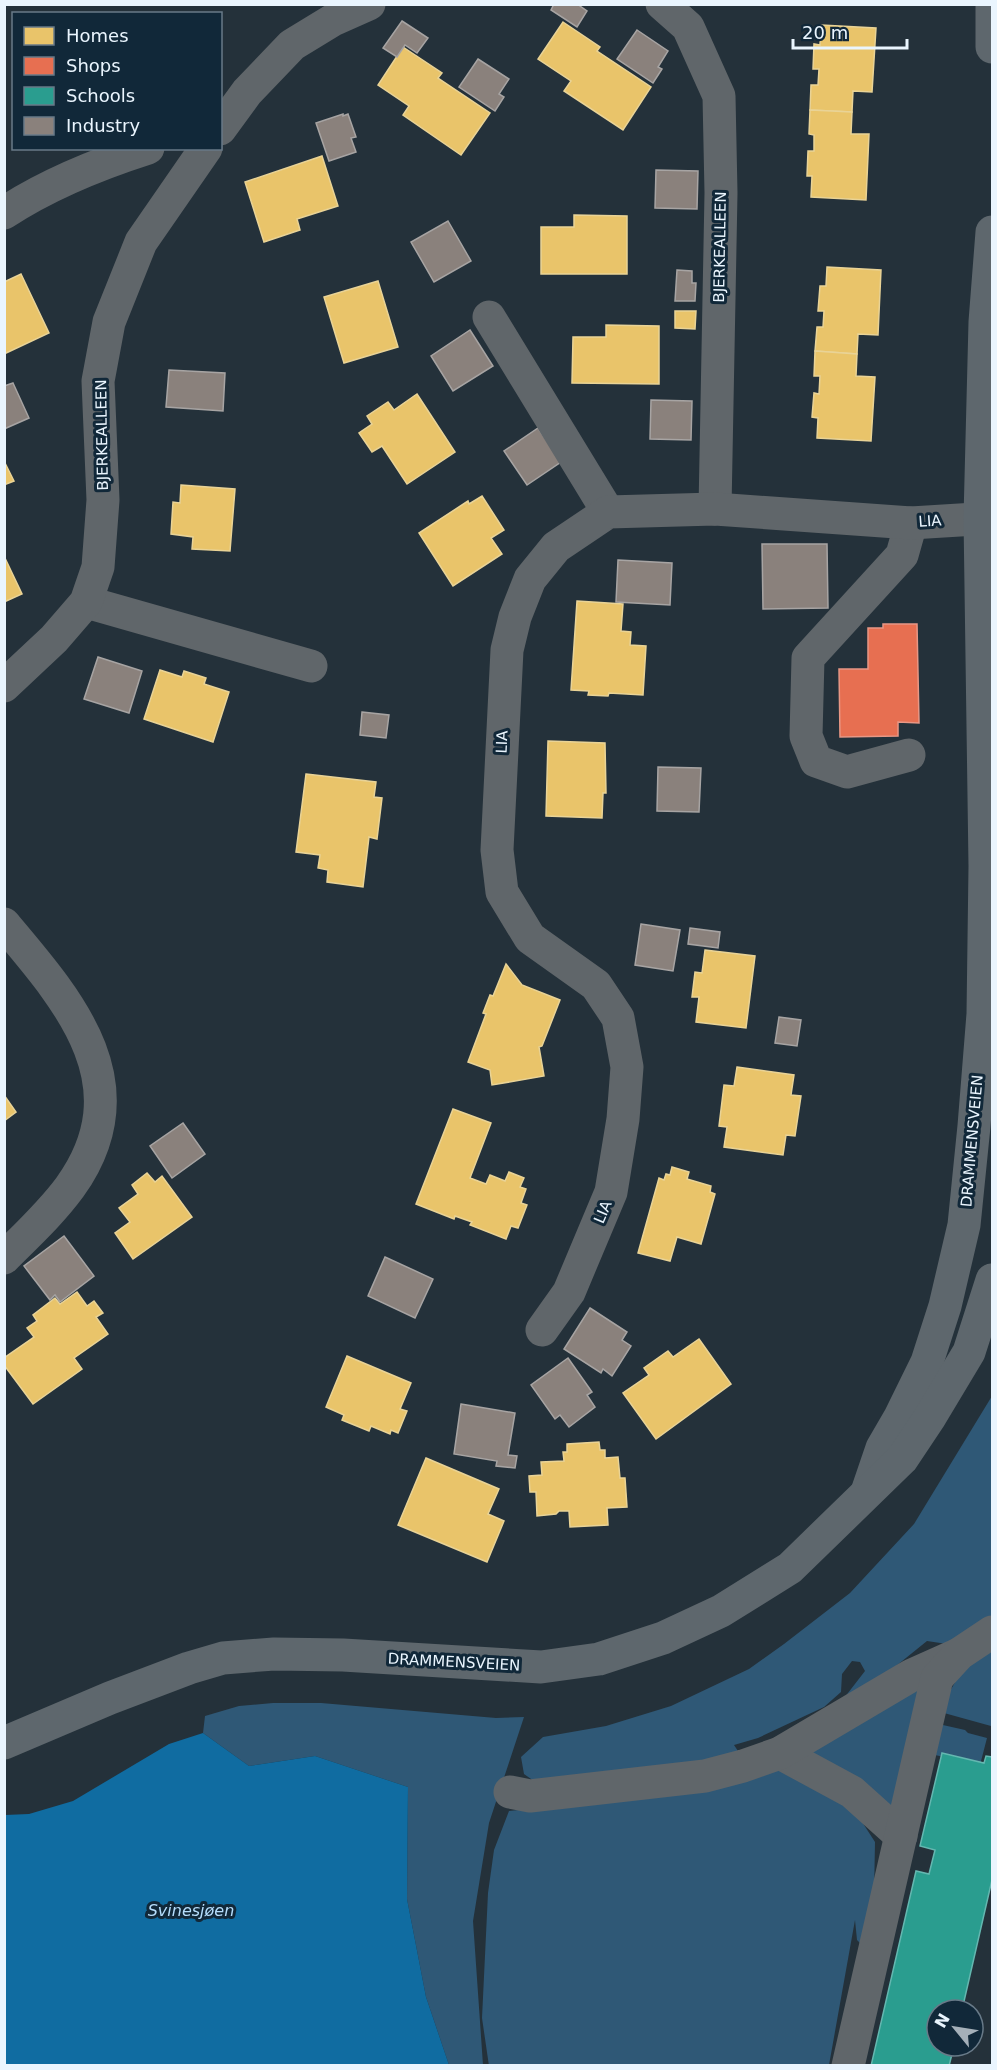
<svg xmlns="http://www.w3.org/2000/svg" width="997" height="2070" font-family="'DejaVu Sans',sans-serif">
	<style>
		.green { fill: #2f5876 }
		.water { fill: #106ca1 }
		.homes { fill: #e9c46a; stroke: #e9d396; stroke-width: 1.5 }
		.shops { fill: #e76f51; stroke: #e89785; stroke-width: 1.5 }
		.schools { fill: #2a9d8f; stroke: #64b7b0; stroke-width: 1.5 }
		.industry { fill: #8a817c; stroke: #a7a4a3; stroke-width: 1.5 }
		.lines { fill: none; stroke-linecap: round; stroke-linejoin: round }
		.minor { stroke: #60666a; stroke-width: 33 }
		.major { stroke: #5e676d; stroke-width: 33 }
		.labels { text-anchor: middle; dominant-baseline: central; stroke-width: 6; stroke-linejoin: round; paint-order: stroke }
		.street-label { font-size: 15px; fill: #eaf5fe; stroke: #112839 }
		.water-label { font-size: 16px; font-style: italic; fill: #b5ddfc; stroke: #112839 }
	</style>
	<rect width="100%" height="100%" fill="#24313a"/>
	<!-- green -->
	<g class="green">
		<path d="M992,1396v231l-45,17 -20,-3 -62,50 -24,11 24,-31 -5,-9 -8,-1 -10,13 -1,18 -17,15 -66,31 -24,7 10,15 -203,26 -17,-12 -3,-17 22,-20 63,-11 65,-20 78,-37 35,-25 66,-51 64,-69z"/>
		<path d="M992,1641v80l-1,5 -47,-13 -4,-5 27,-46z"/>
		<path d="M923,1677l-30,140 -89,-69z"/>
		<path d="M273,1703h48l175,15 28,-1 -35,106 -16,98 10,144h-34l-23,-68 -19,-98 1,-112 -93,-31 -66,10 -46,-33 2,-17 34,-10z"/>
		<path d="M934,1723l31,7 3,3 19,5 -7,27 -45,-10z"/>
		<path d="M768,1768l32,7 55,36 20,31 -1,53 -13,49 -4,-4 -2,-20 -26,145 -340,1 -7,-48 6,-125 6,-43 15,-39 87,-9z"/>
	</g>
	<!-- water -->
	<path class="water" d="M203,1733l46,33 66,-10 93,31 -1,112 19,98 23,68h-444v-250l24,-1 44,-13 96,-57z"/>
	<!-- homes -->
	<g class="homes">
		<path d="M563,22l37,25 -3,4 54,36 -28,43 -59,-39 7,-10 -33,-22z"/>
		<path d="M821,25l55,3 -4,64 -19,-1 -1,21 -42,-2 1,-25h7l1,-16h-6l1,-25 6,1z"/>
		<path d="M403,47l39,26 -4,5 52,35 -29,42 -58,-40 6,-9 -31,-21z"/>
		<path d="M810,110l42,2 -1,22h18l-3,66 -55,-3 1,-21h-5l1,-25h6v-16l-5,-1z"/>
		<path d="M322,156l16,50 -41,13 3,11 -36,12 -19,-60z"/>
		<path d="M574,215l53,1v58h-86v-47h33z"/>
		<path d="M827,267l54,3 -3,65 -20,-1 -1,20 -42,-3 2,-24h6l1,-16h-6l2,-25h6z"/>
		<path d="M21,274l28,59 -45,21v-72z"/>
		<path d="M378,281l20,66 -54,16 -20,-66z"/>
		<path d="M675,311h21l-1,18 -20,-1z"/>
		<path d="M606,325l53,1v58l-87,-1 1,-46h33z"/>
		<path d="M815,351l42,3 -1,22 19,1 -4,64 -54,-3 1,-20 -6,-1 2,-24 5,1 1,-18h-6z"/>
		<path d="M417,394l38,58 -48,32 -25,-38 -10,6 -13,-19 13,-9 -5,-8 21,-14 6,8z"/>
		<path d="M4,461l10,20 -10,4z"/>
		<path d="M181,485l54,4 -5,62 -38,-2 1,-12 -22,-3 2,-32 7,1z"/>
		<path d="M482,496l22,34 -13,8 11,16 -49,32 -34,-53 49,-32 1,3z"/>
		<path d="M4,556l18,38 -18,8z"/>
		<path d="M577,601l46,3 -2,27 10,1 -1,13 16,1 -3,49 -34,-2 -1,3 -20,-1 1,-4 -18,-1z"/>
		<path d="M160,670l22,7 2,-6 22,7 -2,6 25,8 -16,50 -69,-23z"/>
		<path d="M548,741l57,2 1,50h-3l-1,25 -56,-2z"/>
		<path d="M306,774l70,8 -2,15 8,1 -5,41 -8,-2 -6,50 -36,-5 1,-12 -10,-2 2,-13 -24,-3z"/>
		<path d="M705,950l50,6 -9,72 -50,-6 3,-25h-7l3,-25 7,1z"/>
		<path d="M506,964l16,21 38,15 -18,46 -3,1 5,29 -52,9 -2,-15 -22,-8 18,-48 -3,-1 7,-18 3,1z"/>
		<path d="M737,1067l57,8 -3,20 10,1 -6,40 -9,-1 -3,20 -59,-8 3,-20 -8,-1 5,-41 10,1z"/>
		<path d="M4,1095l12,17 -12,9z"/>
		<path d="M453,1109l38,14 -21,55 16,6 4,-9 15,6 4,-9 15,6 -4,9 6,2 -5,14 6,2 -9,23 -7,-2 -5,13 -36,-14 2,-3 -17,-6 -1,3 -38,-15z"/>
		<path d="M672,1167l17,5 -2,7 24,7 -1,6 5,2 -14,50 -24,-7 -7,24 -32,-8 21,-75 5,2 2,-6 4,1z"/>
		<path d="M147,1173l8,9 7,-6 30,41 -59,42 -18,-26 15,-11 -11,-14 19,-14 -6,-9z"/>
		<path d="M77,1292l10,14 7,-5 9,12 -7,4 12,17 -34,24 8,11 -49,35 -29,-39v-7l30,-21 -7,-9 10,-7 -4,-6 22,-17 5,6z"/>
		<path d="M699,1339l32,45 -75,55 -33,-46 26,-18 -5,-7 24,-17 5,6z"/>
		<path d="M347,1356l64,27 -11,26 7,2 -9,22 -7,-3 -1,4 -19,-8 -2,5 -27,-11 2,-5 -18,-8z"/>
		<path d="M599,1442l1,8h5v8l13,-1 2,21h5l2,29 -20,1 1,17 -38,2 -1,-16h-10l-3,3 -19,2 -1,-24h-6l-1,-16 13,-1 -1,-13 23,-1 -1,-9h4v-8z"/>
		<path d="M426,1458l73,31 -11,25 16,7 -17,41 -89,-37z"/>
	</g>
	<!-- shops -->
	<path class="shops" d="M883,624h34l2,99 -21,-1v14l-58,1 -1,-68h29v-41h15z"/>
	<!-- schools -->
	<path class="schools" d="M942,1753l42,10 2,-7 6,1v123l-30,130h-25v36h17l-5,20h-78l45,-195 13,3 6,-24 -15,-4z"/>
	<!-- industry -->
	<g class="industry">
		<path d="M554,4h23l10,7 -10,16 -26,-17z"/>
		<path d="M402,21l26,17 -11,15 -12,-8 -8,12 -14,-9z"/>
		<path d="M637,30l31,21 -10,16 4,2 -9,14 -36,-24z"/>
		<path d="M478,59l31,20 -10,15 5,3 -9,14 -36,-24z"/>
		<path d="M343,114v2l5,-2 8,23 -5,1 5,14 -27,9 -13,-38z"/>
		<path d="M656,170l42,1 -1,38 -42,-1z"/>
		<path d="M448,221l23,40 -37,21 -23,-40z"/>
		<path d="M677,270l15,1v12h4l-1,18h-20z"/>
		<path d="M470,330l23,36 -40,25 -22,-35z"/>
		<path d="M169,370l56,3 -2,38 -57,-4z"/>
		<path d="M13,383l16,35 -25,11v-43z"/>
		<path d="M651,400l41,1 -1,39 -41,-1z"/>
		<path d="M538,428l23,34 -34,23 -23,-34z"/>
		<path d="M762,544h65l1,64 -65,1z"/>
		<path d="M618,560l54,3 -2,42 -54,-3z"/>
		<path d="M98,657l44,14 -13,42 -45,-14z"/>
		<path d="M362,712l27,3 -3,23 -26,-3z"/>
		<path d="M658,767l43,1 -2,44 -42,-1z"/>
		<path d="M641,924l39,6 -7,41 -38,-6z"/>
		<path d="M690,928l30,4 -2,16 -30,-4z"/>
		<path d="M779,1017l22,3 -4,26 -22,-3z"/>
		<path d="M183,1123l22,31 -33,24 -22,-32z"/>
		<path d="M64,1236l30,40 -34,26 -5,-7 -5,5 -26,-34z"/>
		<path d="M385,1257l48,22 -18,39 -47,-22z"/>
		<path d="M590,1308l37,24 -5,8 9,6 -19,30 -9,-7 -2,4 -37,-24z"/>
		<path d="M568,1358l24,34 -5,3 8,12 -26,20 -9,-12 -5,4 -24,-34z"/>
		<path d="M461,1404l54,9 -7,42 9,1 -2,12 -19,-2 1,-5 -43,-7z"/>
	</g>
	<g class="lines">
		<!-- minor -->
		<g class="minor">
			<path d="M662,4l26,23 31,69 2,97 -6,316"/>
			<path d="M220,129l27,-37 45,-47 41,-25 36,-16"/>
			<path d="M4,213c44,-29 94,-49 144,-65"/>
			<path d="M489,317l119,195"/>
			<path d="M86,602l225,64"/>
			<path d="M4,686l50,-47 32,-37 12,-35 5,-67 -5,-119 11,-59 32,-80 65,-94"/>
			<path d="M909,755l-62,17 -31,-11 -10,-25 2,-78 94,-103 9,-32"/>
			<path d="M4,924c66,78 139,161 66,263 -19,26 -43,48 -66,71"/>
			<path d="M542,1330l27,-38 42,-100 12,-73 4,-52 -9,-49 -22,-33 -66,-47 -28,-46 -5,-42 10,-200 8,-33 15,-38 26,-32 52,-35 107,-3 196,14 81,-5"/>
			<path d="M780,1753l72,39 49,44"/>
			<path d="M510,1792l20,4 175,-20 38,-10 37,-13 132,-78 47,-21"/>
			<path d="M848,2066l89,-388 22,-24 33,-22"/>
		</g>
		<!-- major -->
		<g class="major">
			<path d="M992,4v43"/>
			<path d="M867,1492l15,-44 18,-31 27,-55 18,-56 19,-81 10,-99 9,-112 2,-148 -5,-348 5,-196 7,-90"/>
			<path d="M4,1743l106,-45 79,-30 34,-10 51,-4 69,1 198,12 58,-8 64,-21 58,-27 69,-43 112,-109 28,-42 39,-65 23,-72"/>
		</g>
	</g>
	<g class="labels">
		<!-- street labels -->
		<g class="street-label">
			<text transform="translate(720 247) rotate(-89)">BJERKEALLEEN</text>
			<text transform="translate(102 435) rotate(-91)">BJERKEALLEEN</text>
			<text transform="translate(930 521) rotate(-4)">LIA</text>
			<text transform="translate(502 742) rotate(-87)">LIA</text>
			<text transform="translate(972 1141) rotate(-85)">DRAMMENSVEIEN</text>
			<text transform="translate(603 1212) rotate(-67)">LIA</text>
			<text transform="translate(454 1662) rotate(3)">DRAMMENSVEIEN</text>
		</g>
		<!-- water labels -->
		<g class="water-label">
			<text x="191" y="1910">Svinesjøen</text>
		</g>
	</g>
	<!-- border -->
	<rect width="997" height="2070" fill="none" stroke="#eaf5fe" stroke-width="12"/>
	<!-- legend -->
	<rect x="12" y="12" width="210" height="138" fill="#112839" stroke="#687a88" stroke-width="1.5"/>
	<rect x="24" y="27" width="30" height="18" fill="#e9c46a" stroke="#687a88" stroke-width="1.5"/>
	<text x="66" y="42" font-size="18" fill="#eaf5fe">Homes</text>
	<rect x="24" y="57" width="30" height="18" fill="#e76f51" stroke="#687a88" stroke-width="1.5"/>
	<text x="66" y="72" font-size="18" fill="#eaf5fe">Shops</text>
	<rect x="24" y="87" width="30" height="18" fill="#2a9d8f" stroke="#687a88" stroke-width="1.5"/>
	<text x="66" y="102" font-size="18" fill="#eaf5fe">Schools</text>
	<rect x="24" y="117" width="30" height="18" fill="#8a817c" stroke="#687a88" stroke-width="1.5"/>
	<text x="66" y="132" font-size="18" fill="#eaf5fe">Industry</text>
	<!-- north arrow -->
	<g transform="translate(955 2028) rotate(300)"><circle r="28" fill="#112839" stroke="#687a88" stroke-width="1.5"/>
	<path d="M0-4.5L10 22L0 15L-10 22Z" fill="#a5b0b9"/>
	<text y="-9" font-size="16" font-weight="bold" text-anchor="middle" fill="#eaf5fe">N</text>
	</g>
	<!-- scale -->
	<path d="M793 39v9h114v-9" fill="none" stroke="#eaf5fe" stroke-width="3"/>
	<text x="802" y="39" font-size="18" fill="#eaf5fe" stroke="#112839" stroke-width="4.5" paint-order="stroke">20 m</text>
</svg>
